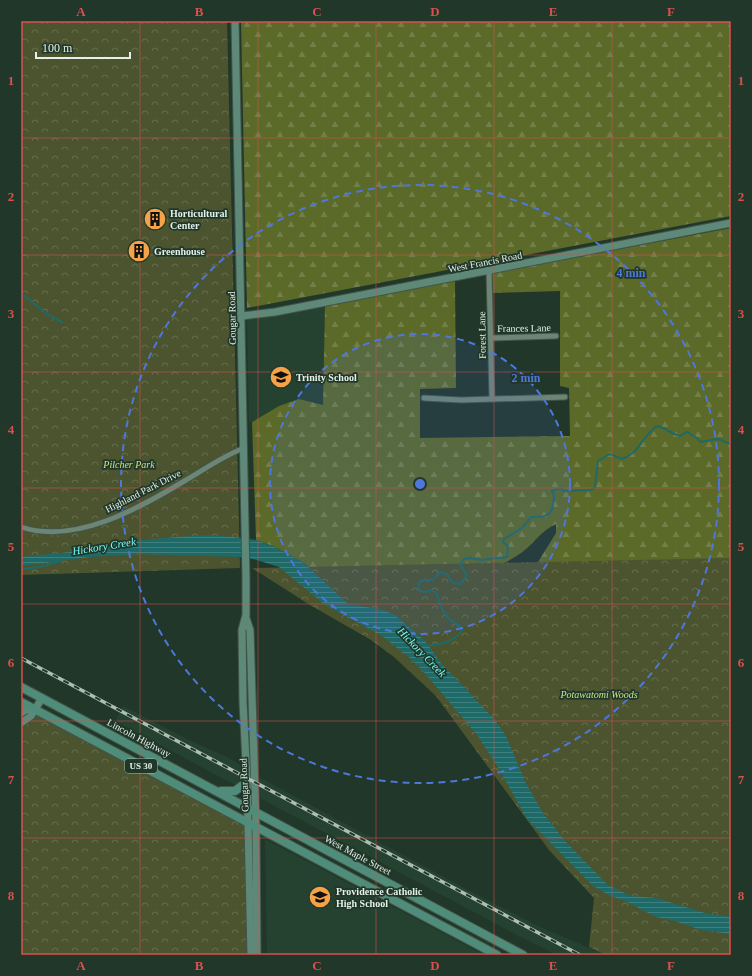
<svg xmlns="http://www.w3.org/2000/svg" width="752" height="976" font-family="'Times New Roman',serif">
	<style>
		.built { fill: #254231 }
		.forest { fill: url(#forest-firs); fill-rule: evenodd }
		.park { fill: url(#park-crowns) }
		.water { fill: url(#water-rules) }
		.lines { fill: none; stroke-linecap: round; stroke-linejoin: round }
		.stream { stroke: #1e6a69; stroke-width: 2 }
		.street-casing { stroke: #42554a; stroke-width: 7 }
		.secondary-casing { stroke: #42554a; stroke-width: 9 }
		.primary-casing { stroke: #42554a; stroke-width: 10 }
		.street { stroke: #6d8575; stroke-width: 5 }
		.secondary { stroke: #5e8978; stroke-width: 7 }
		.primary { stroke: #4f8d7a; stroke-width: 8 }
		.rail-casing { stroke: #aebeb4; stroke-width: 3.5 }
		.rail { stroke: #213729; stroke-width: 2; stroke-dasharray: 6; stroke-linecap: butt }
		.grid { fill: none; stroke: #d9504e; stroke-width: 1; stroke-opacity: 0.55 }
		.ring { fill: none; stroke: #4e77dc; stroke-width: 2; stroke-dasharray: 7 5 }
		.labels { text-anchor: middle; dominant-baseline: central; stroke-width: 3.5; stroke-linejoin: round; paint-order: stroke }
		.shield { fill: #213729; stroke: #a9b9af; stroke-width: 1 }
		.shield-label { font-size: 9px; font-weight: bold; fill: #e3f1e8 }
		.poi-label { font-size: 10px; font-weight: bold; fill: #e3f1e8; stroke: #213729; text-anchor: start }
		.street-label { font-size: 10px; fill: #e3f1e8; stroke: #213729 }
		.park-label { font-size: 10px; font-style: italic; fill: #cce286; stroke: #213729 }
		.water-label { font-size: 11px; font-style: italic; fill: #73fdfa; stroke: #213729 }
		.centre { fill: #4e77dc; stroke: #213729; stroke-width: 2 }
		.ring-label { font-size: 12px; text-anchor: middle; font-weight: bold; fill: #4e77dc; stroke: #213729; stroke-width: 3.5; stroke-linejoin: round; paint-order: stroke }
		.neatline { fill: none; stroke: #d9504e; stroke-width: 1.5 }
		.grid-label { font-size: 13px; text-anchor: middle; font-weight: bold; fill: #d9504e }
	</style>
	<defs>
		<pattern id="forest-firs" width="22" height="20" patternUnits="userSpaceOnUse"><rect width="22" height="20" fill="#5b6929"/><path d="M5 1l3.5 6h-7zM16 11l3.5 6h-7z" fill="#727f48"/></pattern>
		<pattern id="park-crowns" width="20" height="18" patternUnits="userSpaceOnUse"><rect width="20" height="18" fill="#4b542f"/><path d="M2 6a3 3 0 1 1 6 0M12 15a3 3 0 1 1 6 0" fill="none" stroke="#656d4d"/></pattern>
		<pattern id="water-rules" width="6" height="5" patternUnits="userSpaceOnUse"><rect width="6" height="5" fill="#1e6a69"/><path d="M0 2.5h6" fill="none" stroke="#3f807e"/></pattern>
	</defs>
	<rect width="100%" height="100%" fill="#213729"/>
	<!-- built -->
	<g class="built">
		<path d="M325,305l-2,100 -44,1 -30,17 -2,-103z"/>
		<path d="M123,706l70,36 36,16 28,18 211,114 72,37 66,28h-49l-40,-20 -402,-214z"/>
		<path d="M265,839l219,116h-217z"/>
	</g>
	<!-- forest -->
	<g class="forest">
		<path d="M241,21h490v195l-484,92z"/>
		<path d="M731,228v689l-199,-122 -184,-191 -44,-41 -29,-16 -19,-7 -4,-118 27,-16 20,-7 24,6 2,-100 130,-24 1,107 -36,1v49l150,-2 -1,-48 -9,-2v-95l-67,2 -1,-20zM556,524v9l-18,29 -6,7 -52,4c16,-6 31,-12 45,-23 12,-10 15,-18 31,-26z"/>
	</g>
	<!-- park -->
	<g class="park">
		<path d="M21,21h206l13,547 -219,7z"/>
		<path d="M731,558v397h-125l-17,-8 5,-49 -45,-48 -113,-154 -42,-39 -23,-17 -61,-35 -58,-37z"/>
		<path d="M35,713l210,110 6,132h-230v-232z"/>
	</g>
	<!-- water -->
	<path class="water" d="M204,535l30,2 22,3 19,7 29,16 44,41 35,6 12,5 30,26 16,22 54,57 11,16 20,47 17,30 23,29 42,43 23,11 25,2 49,15 26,4v17l-30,-4 -29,-10 -16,-3 -33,-17 -13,-4 -18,-11 -65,-66 -28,-50 -21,-33 -55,-65 -13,-13 -28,-22 -58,-32 -45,-37 -26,-8 -14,-2 -100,-3 -49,3 -69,9v-9l59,-6 48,-10z"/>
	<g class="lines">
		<!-- stream -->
		<g class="stream">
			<path d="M21,293l26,21 15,8"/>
			<path d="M21,569l19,-2 21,-6"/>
			<path d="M426,646c14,-2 25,-3 36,-15l-3,-6c-13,-4 -19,-18 -22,-31l-6,-4 -4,2 -7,-1 -2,-8 4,-3h11l7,-8 7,2 6,9 8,1 6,-9 -7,-10 4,-6 5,-1 12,2 26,-3 1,-11 -5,-4 1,-3 18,-11 9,-11c12,0 21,0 22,-13 1,-6 2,-7 -1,-13l9,-3 2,3 28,-1 4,-3 3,-26 12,-7 12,5c19,-7 18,-21 35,-33 8,1 14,8 23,10l7,-4 10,6 3,4 18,-3 13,5"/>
		</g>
		<!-- street casing -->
		<g class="street-casing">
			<g id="street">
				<path d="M489,271l3,128"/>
				<path d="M491,338l65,-2"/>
				<path d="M424,398l37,2 104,-3"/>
				<path d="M21,527c54,18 119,-19 165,-47 19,-11 37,-24 58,-32"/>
			</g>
		</g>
		<!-- secondary casing -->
		<g class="secondary-casing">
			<g id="secondary">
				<path d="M235,21l11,557v37l-4,15 1,72 4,80 4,173"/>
				<path d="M242,316l33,-4 456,-89"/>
				<path d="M246,618l4,12 6,196 1,129"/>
				<path d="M21,713l5,-3 9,-1"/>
				<path d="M21,723l10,-7 11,-18"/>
			</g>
		</g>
		<!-- primary casing -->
		<g class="primary-casing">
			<g id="primary">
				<path d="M21,687l502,268"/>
				<path d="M21,702l476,253"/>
				<path d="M221,791h14l12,-9"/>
			</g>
		</g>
		<!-- street -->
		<use href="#street" class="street"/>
		<!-- secondary -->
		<use href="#secondary" class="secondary"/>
		<!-- primary -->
		<use href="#primary" class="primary"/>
		<!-- rail casing -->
		<g class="rail-casing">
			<path id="rail" d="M21,658l559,297"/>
		</g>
		<!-- rail -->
		<use href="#rail" class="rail"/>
	</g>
	<!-- grid -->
	<path class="grid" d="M140,21v934M258,21v934M376,21v934M494,21v934M612,21v934M21,138h710M21,255h710M21,372h710M21,488h710M21,604h710M21,721h710M21,838h710"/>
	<!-- distance rings -->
	<circle cx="420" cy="484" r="150" fill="#4e77dc" fill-opacity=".12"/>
	<g class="ring">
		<circle cx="420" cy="484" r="150"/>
		<circle cx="420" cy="484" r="299"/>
	</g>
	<!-- icons -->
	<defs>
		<g id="building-disc" transform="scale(1.15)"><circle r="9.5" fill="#f5a346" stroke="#213729"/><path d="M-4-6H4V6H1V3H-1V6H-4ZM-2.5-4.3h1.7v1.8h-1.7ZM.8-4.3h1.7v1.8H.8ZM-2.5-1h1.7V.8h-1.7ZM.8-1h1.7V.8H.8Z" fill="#111"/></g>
		<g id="school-disc" transform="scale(1.15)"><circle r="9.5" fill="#f5a346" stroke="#213729"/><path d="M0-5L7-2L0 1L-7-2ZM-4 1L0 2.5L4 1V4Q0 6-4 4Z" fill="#111"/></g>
	</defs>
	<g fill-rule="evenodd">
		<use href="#building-disc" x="155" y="219"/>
		<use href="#building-disc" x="139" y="251"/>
		<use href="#school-disc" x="281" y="377"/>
		<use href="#school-disc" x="320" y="897"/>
	</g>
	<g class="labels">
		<!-- shield labels -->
		<rect class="shield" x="125" y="759" width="32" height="14" rx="3"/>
		<g class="shield-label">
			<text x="141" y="766">US 30</text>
		</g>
		<!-- poi labels -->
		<g class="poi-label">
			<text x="170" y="213">Horticultural<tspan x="170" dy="12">Center</tspan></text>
			<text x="154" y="251">Greenhouse</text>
			<text x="296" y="377">Trinity School</text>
			<text x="336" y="891">Providence Catholic<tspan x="336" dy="12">High School</tspan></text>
		</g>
		<!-- street labels -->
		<g class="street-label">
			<text transform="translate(485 262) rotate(-11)">West Francis Road</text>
			<text transform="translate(232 318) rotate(-91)">Gougar Road</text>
			<text transform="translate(524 328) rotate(-1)">Frances Lane</text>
			<text transform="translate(482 335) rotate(-91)">Forest Lane</text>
			<text transform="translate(143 491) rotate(-27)">Highland Park Drive</text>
			<text transform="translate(139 738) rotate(28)">Lincoln Highway</text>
			<text transform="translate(244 785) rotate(-92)">Gougar Road</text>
			<text transform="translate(358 855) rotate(28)">West Maple Street</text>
		</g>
		<!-- park labels -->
		<g class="park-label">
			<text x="129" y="464">Pilcher Park</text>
			<text x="599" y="694">Potawatomi Woods</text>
		</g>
		<!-- water labels -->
		<g class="water-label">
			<text transform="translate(104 546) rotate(-9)">Hickory Creek</text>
			<text transform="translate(422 652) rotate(46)">Hickory Creek</text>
		</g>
	</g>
	<circle cx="420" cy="484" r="6" class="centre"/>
	<g class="ring-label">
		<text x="631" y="277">4 min</text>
		<text x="526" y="382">2 min</text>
	</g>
	<!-- border -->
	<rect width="752" height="976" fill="none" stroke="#213729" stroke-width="44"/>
	<!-- scale -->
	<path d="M36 52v6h94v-6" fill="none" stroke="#e3f1e8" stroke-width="2"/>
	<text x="42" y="52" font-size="12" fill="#e3f1e8" stroke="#213729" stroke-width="3" paint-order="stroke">100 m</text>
	<rect x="22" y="22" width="708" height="932" class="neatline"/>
	<g class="grid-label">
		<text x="81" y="16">A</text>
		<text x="199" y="16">B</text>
		<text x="317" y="16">C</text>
		<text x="435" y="16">D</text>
		<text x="553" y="16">E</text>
		<text x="671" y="16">F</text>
		<text x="11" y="85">1</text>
		<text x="741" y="85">1</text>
		<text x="11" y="201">2</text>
		<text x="741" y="201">2</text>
		<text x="11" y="318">3</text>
		<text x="741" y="318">3</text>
		<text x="11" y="434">4</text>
		<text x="741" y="434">4</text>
		<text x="11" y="551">5</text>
		<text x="741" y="551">5</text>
		<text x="11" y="667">6</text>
		<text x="741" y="667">6</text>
		<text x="11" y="784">7</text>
		<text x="741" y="784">7</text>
		<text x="11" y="900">8</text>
		<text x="741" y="900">8</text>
		<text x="81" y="970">A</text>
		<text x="199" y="970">B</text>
		<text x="317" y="970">C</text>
		<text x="435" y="970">D</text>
		<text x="553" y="970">E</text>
		<text x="671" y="970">F</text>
	</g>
</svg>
